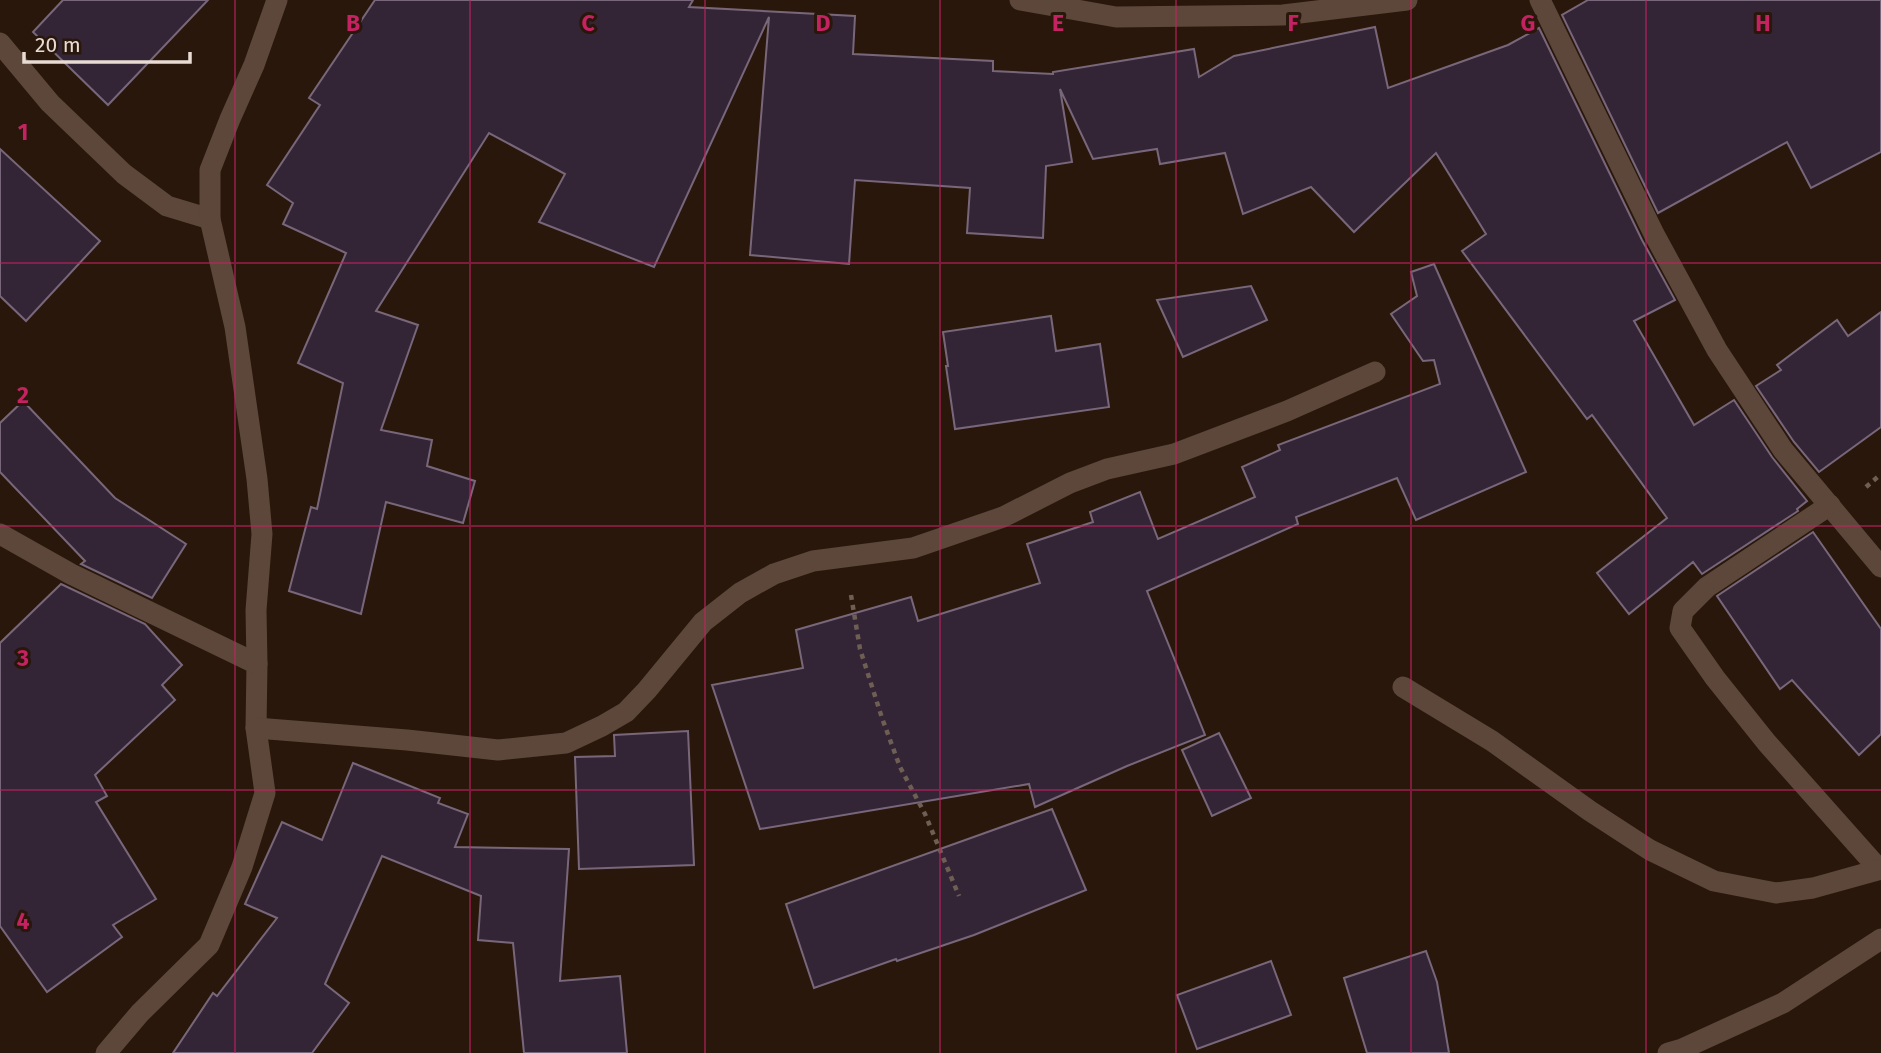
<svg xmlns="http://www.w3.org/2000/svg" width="1881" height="1053" font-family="'Fira Sans',sans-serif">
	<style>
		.building { fill: #332536; stroke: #78677a; stroke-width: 2 }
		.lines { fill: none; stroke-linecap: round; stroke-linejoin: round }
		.path { stroke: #6e5e54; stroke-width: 4.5; stroke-dasharray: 5 5; stroke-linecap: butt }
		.minor { stroke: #5c473a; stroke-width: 21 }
		.grid { fill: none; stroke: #c42261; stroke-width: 2; stroke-opacity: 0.55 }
		.grid-label { font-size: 23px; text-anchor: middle; font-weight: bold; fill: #c42261; stroke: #29170b; stroke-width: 6; stroke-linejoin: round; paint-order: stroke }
	</style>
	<rect width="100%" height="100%" fill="#29170b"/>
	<!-- building -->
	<g class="building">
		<path d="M63,0h145l-100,105 -75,-73z"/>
		<path d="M375,0h318l-4,7 166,9 -2,38 140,7v10l60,3v-2l141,-23 5,28 35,-21 141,-29 13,61 120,-43 31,-17 103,212 33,60 -41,21 60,104 40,-25 38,57 35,44 -10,8 1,2 -96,63 -9,-12 -64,52 -32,-41 70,-55 -75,-103 -5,4 -125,-168 24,-17 -50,-81 -82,79 -43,-45 -68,27 -18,-61 -65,11 -3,-15 -64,10 -33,-70 12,73 -26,4 -3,72 -76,-5 3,-45 -115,-8 -6,84 -99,-9 19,-238 -115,250 -115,-45 26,-48 -76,-41 -113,178 42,14 -37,105 51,10 -5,26 48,15 -12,42 -77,-21 -25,112 -72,-23 22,-84 6,2 26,-126 -45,-20 48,-110 -63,-29 10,-21 -26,-18 53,-80 -11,-7z"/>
		<path d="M1588,0h293v152l-70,36 -24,-46 -129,71 -96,-198z"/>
		<path d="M0,149l100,92 -74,80 -26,-25z"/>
		<path d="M1434,264l92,208 -110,48 -19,-42 -101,39 2,7 -151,67 58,144 -78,31 -92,41 -6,-23 -269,45 -48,-144 91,-17 -7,-38 115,-33 7,24 122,-38 -13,-39 66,-22 -3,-10 50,-20 18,47 97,-42 -13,-30 38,-17 -2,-5 162,-61 -6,-24 -11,1 -32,-47 26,-18 -6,-24z"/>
		<path d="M1251,286l16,34 -84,37 -26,-57z"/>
		<path d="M1881,312v115l-62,45 -25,-30 -38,-56 25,-16 -4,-5 60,-45 11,16z"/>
		<path d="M1051,316l5,35 44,-7 9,63 -154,22 -9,-63h2l-5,-34z"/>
		<path d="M23,401l92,97 71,46 -34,54 -71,-34 4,-3 -85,-89v-49z"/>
		<path d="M1813,532l68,97v105l-22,21 -67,-75 -12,9 -63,-93z"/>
		<path d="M61,584l84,40 37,41 -20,20 13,15 -80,75 12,21 -11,6 60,97 -43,26 9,12 -75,55 -47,-66v-283z"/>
		<path d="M688,731l6,134 -115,4 -4,-112 40,-1 -1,-21z"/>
		<path d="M1219,733l32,65 -39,18 -30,-66z"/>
		<path d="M353,763l87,35 -2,5 30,11 -13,33 114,2 -9,132 60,-5 7,77h-103l-11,-110 -35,-3 3,-44 -99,-40 -57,128 24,19 -37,50h-139l40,-60 4,3 60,-78 -32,-14 37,-82 40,18z"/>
		<path d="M1052,809l34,81 -112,45 -77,26 -1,-2 -82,29 -28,-84z"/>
		<path d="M1426,951l11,31 12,71h-82l-23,-75z"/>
		<path d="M1271,961l20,54 -94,34 -20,-54z"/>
	</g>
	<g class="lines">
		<!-- path -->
		<g class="path">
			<path d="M1866,487l15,-13"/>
			<path d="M851,595l9,54 22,69 18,49 25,47 34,82"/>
		</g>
		<!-- minor -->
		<g class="minor">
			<path d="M1020,0l96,17 167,-2 124,-15"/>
			<path d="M1540,0l114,234 63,116 66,100 98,117"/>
			<path d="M0,43l50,60 74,71 43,32 43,13"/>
			<path d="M1830,505l-123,82 -24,24 -3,17 35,50 52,65 111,125"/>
			<path d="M0,534l71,40 186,90 -1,64 9,65 -23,74 -33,78 -69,68 -34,40"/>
			<path d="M257,664l-1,-54 6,-76 -5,-55 -22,-152 -25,-108v-49l20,-51 24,-54 23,-65"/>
			<path d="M1403,687l89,54 98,70 60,39 64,31 62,12 37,-5 68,-19"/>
			<path d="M256,728l151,12 91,10 68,-7 36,-17 24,-14 21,-22 56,-68 37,-29 34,-19 39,-13 100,-13 90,-31 67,-34 37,-14 67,-15 113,-43 88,-39"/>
			<path d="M1668,1053l14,-4 101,-46 98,-64"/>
		</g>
	</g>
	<!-- grid -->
	<path class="grid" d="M235,0v1053M470,0v1053M705,0v1053M940,0v1053M1176,0v1053M1411,0v1053M1646,0v1053M0,263h1881M0,526h1881M0,790h1881"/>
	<g class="grid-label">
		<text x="353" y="31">B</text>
		<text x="588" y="31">C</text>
		<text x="823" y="31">D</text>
		<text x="1058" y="31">E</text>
		<text x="1293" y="31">F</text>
		<text x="1528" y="31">G</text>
		<text x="1763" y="31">H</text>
		<text x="23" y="140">1</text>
		<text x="23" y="403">2</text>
		<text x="23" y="666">3</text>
		<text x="23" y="929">4</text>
	</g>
	<!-- scale -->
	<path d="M24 52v10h166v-10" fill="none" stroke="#e8dbd4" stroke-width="3.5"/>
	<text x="35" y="52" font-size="21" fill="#e8dbd4" stroke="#29170b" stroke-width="5" paint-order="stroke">20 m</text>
</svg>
